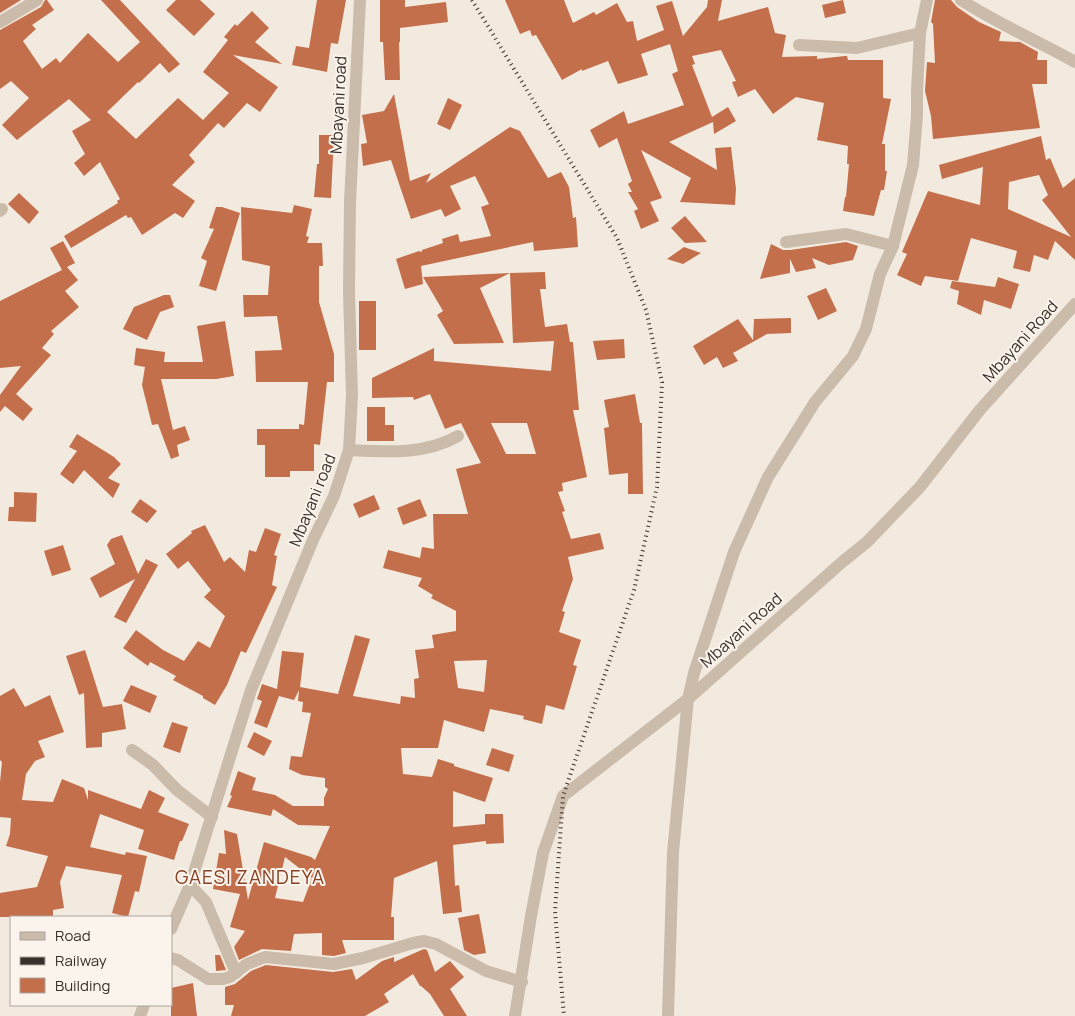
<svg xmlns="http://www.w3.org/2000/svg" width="1075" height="1016" font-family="Manrope,sans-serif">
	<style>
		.building { fill: #c46f4b; fill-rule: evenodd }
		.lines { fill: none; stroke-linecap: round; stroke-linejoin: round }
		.minor { stroke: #cbbbab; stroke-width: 12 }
		.rail { stroke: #392f2a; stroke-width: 4; stroke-dasharray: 1 4; stroke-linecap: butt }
		.labels { text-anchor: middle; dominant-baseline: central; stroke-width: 4; stroke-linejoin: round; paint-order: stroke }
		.street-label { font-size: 16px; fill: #392f2a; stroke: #faf4ec }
		.quarter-label { font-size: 19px; letter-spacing: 1px; fill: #874124; stroke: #faf4ec }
	</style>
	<rect width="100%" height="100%" fill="#f3eadf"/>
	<!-- building -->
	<g class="building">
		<path d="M0,0h21l-21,13z"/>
		<path d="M45,0h2l7,10 -22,15 4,4 -13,12 19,28 14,-11 4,5 28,-30 30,29 22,-20 -39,-42h19l60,64 -11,9 -9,-10 -21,20 -1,-1 -31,30 29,27 42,-41 25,22 26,-27 -26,-21 25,-32 -4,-3 11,-13 2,2 15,-15 17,17 -14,14 27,22 -49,-9 45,32 -18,25 -13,-9 -23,25 -6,-5 -29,32 6,7 -23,23 23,16 -12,17 -8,-5 -33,22 -11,-18 -3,1 -2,-3 -55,33 -7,-12 54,-33 -1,-2 3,-2 -20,-37 -16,14 -10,-13 11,-9 -13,-23 19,-11 -22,-21 -52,41 -15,-15 27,-27 -18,-17 -11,8v-59l41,-23z"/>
		<path d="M176,0h24l15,14 -21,22 -28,-26z"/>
		<path d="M317,0h29l-8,44 -7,-1 -4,29 -35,-7 4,-19 13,2z"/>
		<path d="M380,0h25v7l41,-5 2,20 -48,6v14h-1l1,38h-15l-2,-38h-3z"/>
		<path d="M505,0h59l9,23 21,-11 2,3 21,-12 10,19 6,-1 4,20 27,-11 -8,-24 16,-5 11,35 24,-29 1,-7h14l-4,21 50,-14 7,26 11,2 -4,22 35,-1v3l28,-3h2l1,4h35v38l8,1 -9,45h3v27h2l-3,19h-3l-7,26 -31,-5 2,-14h1l3,-33h-2l1,-18 -31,-6 7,-37 -28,-6 -23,17 -18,-25 -17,8 -6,-15 4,-1 -15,-31 -29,6 3,8 -3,1 20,52 16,-10 8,14 -22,13 -1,-12 -44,20 48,28 -2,-22 16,-1 5,42 -1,16 -55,-3 11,-24 -50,-28 21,48 -12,4 9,19 -18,8 -7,-18 4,-2 -10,-17h4l-4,-8 4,-3 -15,-43 -18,10 -9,-18 34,-19 4,13 56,-19 -12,-31 6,-3 -8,-27 -29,10 7,21 -30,9 -10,-23 -26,10v-2l-20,11 -26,-45 -4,1 -2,-6 -10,4z"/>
		<path d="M843,0l3,13 -21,5 -3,-13z"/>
		<path d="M935,0h16l6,7 22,15 22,10 -2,9 21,1 18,10 -1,8h10v24h-15l8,44 -107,11 -2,-23 -6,-25 2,-29 8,1 -2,-39 -2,-2z"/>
		<path d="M394,94l16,87 21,-8 -5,10 84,-56 10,4 28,47 13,-6 8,15 4,31 3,-1 2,30 -44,4 -1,-9 -112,24 2,18 -18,5 -9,-30 23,-8 3,1v-2l21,-7 -1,-4 16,-5 2,8 31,-6 -10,-29 8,-3 -14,-28 -25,10 11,23 -16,8 -4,-8 -30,10 -20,-59 -28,6 -2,-22 6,-1 -5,-28 22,-4z"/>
		<path d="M448,98l14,7 -12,25 -13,-6z"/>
		<path d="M319,135h15l-3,63 -17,-1 3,-33h2z"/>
		<path d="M1041,136l5,24 4,-2 13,30 12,-10v82l-20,-19 -7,19 -14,-5 -4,17 -17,-4 4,-17 -46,-13 -13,43 -33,-5 -4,10 -24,-11 10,-21 -5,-2 26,-61 52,14 3,-38 -41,12 -3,-14zM1039,175l9,20 -6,5 29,37 -63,-28 1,-27z"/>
		<path d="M19,193l20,19 -10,12 -21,-20z"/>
		<path d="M294,205l18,4 -6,27 3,1 -2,6h15l1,23h-4v36l15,52v28h-7l-7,63 -6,-1v27h-24v6h-25v-32h-8v-16h42v-5l5,1 4,-43h-52l-1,-31 27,-1 -5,-34 -33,1 -1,-22h25l2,-29 -28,-6 -1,-53 51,6z"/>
		<path d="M216,207h6l18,6 -24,78 -17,-5 8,-25 -6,-3 13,-29 -5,-1z"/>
		<path d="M685,216l22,26 -22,1 -14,-15z"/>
		<path d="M63,241l12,22 -8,4 11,13 -13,11 14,16 -28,24 3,3 -12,14 9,7 -35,39 17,15 -10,12 -18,-15 -5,6v-17l21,-29 -21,2v-67l62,-31 -12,-22z"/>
		<path d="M846,242l12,4 -5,14 -24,5 -17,-7 4,10 -20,4 -6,-13v14l-30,6 11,-35 12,6h7z"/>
		<path d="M684,247l17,6 -18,11 -16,-5z"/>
		<path d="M545,272l1,17h-6l5,38 22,-3 3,18h3l6,68h-6l14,67 -25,6 1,8 -5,1 7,19 -3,1 9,27 29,-6 4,16 -36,8 5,22 -11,32 3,1 -6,20 22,8 -8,25 4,1 -13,44 -18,-5 -4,19 -19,-5 1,-3 -34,-7 -6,23 -40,-12 -6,28h-37l2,26 29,3 6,-18 16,5v2l39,12 -8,24 -32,-11v36l32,-3v-10h18l1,29 -18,1v-3l-33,4 2,41 4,-1 3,27 -19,2 -6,-53 -43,17 -3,39h3v23h-52l4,13 -12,3 -12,-1v-22l-28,1 -3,17 -29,-2 -23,11 -5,-13 11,-16 -15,-4 10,-33 -27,-5 6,-36 7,1 -2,-24 13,4 11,66 16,-58 47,15 4,3 15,-34 -32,-1 -25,-16 -2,7 -44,-9 5,-11 -2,-1 8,-24 18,7 -4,12 23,5 18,11h31v-8l4,-9 -3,-2v-9l-23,-3 -13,-6 2,-13 11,1 9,-44 -9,-1 1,-10 -5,-1 1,-11 -5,10 -15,-4 -12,32 -13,-5 8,-22 -5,-2 5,-15 15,5 5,-38 22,2 -4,34 38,7 17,-59 15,4 -17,57 47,8 1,-8 14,2 -1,-19 5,-1 -4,-28 19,-2 -2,-13 24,-4v-20l-25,-13 2,-3 -15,-9 4,-8 -39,-10 5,-18 32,8 2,-11 12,2 -1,-35h35l-12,-45 25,-6 -20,-40 -16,6 -15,-35 -16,6 -1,-3 -41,1v-20l62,-30v13l117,10 3,-30 -41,2 -3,-70zM491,423h36l9,31h-30zM487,660l-3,32 -26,-4 -4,-27zM285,857l27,21 -9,24 -28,-4z"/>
		<path d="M510,273l-30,15 24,55 -50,1 -17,-29 6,-4 -20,-34z"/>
		<path d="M998,277l21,7 -8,25 -27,-9 -3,15 -24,-11 2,-13 -9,-3 2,-7 43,6z"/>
		<path d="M826,288l11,23 -19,9 -11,-24z"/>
		<path d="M164,295h6l4,12 -14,5 -13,28 -24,-11 11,-22z"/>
		<rect x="359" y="301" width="17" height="49"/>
		<path d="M791,318v15l-24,1 -34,19 5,8 -15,7 -6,-11 -13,8 -11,-19 45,-27 15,21 1,-21z"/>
		<path d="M225,321l9,55 -18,3h-55l12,51 12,-4 5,14 -13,5 2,11 -8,3 -13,-35 -6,1 -10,-40 3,-18 -11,-2 2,-17 29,4 -1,10h39l-6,-36z"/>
		<path d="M624,339l1,19 -28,2 -4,-19z"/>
		<path d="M635,394l5,29h2l1,71h-15v-21l-19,2 -5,-47 5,-1 -5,-27z"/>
		<path d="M367,407h18v18h9v16h-27z"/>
		<path d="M77,434l37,23 7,7 -13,14 12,6 -7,14 -29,-28 -11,14 -13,-10 17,-23 -8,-4z"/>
		<path d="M14,492l23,1 -1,29 -28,-1 1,-14h5z"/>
		<path d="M374,495l6,14 -21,9 -6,-14z"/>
		<path d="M140,499l17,12 -10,12 -16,-11z"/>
		<path d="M420,499l7,17 -24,9 -6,-17z"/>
		<path d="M205,525l19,37 6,-5 15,15 4,-22 7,2 9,-24 16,6 -7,21 3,1 -5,29 5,2 -31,66 -5,-2 -14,34 -12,20 -12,-7v-2l-30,-16 3,-4 -26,-14 -2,4 -25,-18 13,-18 27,20 21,11 14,-20 12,7 15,-32 -21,-19 7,-7 -23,-29 -10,8 -12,-15 26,-21 -1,-2z"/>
		<path d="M122,535l16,39 8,-15 12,6 -32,58 -12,-6 21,-38 -35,19 -10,-20 25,-14 -8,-19 4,-6z"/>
		<path d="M63,545l8,25 -19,6 -8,-25z"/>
		<path d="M85,650l18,57 19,-3 4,25 -24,4v14l-16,1 -2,-55 -5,2 -13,-39z"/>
		<path d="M131,685l26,11 -7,17 -27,-12z"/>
		<path d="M14,688l11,19 25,-12 14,37 -26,9 7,16 -10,4 -9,13 -4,26 31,2 9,-23 22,9 4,12v-10l53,19 8,-19 16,8 -7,14 31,12 -7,17h-2l-6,19 -36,-11 6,-19 -44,-16 -10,33 35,8 1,-3 21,4 -8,36 -4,-1 -7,26 -16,-4 10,-38 -56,-9 -6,16 4,26 -11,2v7h-53v-24l37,-6 11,-31 -42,-10 4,-12 1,-16 -11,-1v-35l2,-20 -2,-2v-64z"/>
		<path d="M172,722l16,5 -8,26 -17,-6z"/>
		<path d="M254,732l18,9 -8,15 -17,-9z"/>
		<path d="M492,748l22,7 -5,17 -23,-7z"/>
		<path d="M479,914l7,39 -12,2 -10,-5 -6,-32z"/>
		<path d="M424,949l3,1 8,22 15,-11 14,16 -14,12 17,27h-23l-14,-22 -9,-8h-1l-7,-12 -29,20 5,8 -24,14h-134l3,-11h-9v-18l10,-3 16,-13 15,-6 67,7 19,-3 4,11 26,-19 12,-4v5z"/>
		<path d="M215,955h5l6,15 -10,1z"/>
		<path d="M193,983l4,33h-26v-28z"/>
	</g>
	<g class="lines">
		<!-- minor -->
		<g class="minor">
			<path d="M961,0c37,24 77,41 114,62"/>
			<path d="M0,22l37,-22"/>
			<path d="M799,45l58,3 63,-15"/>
			<path d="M0,211l2,-2"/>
			<path d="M786,242l60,-8 47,12"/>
			<path d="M349,450c37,2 76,5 109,-14"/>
			<path d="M132,750l21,15 24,25 35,27"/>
			<path d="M190,885l16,17 30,71"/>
			<path d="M171,929l19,-44 61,-195 62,-150 21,-44 15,-46 3,-55 -3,-103 1,-90 10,-202"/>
			<path d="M171,958l7,2 30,19h15l7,-2 17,-13 18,-7 69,7 29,-6 50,-15 11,-2 12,3 50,27 36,11"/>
			<path d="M140,1016l4,-11"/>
			<path d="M515,1016l16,-100 12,-63 20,-57 125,-97 153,-136 26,-21 53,-55 59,-76 96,-107"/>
			<path d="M668,1016l5,-164 15,-153 6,-26 40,-121 34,-75 47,-75 38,-46 13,-27 14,-55 13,-28 20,-81 4,-49v-25l3,-58 7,-33"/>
		</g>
		<!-- rail -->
		<path class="rail" d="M472,0l145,238 29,72 16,72 -5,105 -23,103 -71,206 -8,115 9,105"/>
	</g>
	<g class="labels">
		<!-- street labels -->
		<g class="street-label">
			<text transform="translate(338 105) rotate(-87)">Mbayani road</text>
			<text transform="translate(1020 341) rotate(-48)">Mbayani Road</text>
			<text transform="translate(312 500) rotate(-68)">Mbayani road</text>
			<text transform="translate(741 630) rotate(-42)">Mbayani Road</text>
		</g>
		<!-- quarter labels -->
		<g class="quarter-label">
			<text x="250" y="877">GAESI ZANDEYA</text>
		</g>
	</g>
	<!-- legend -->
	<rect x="10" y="916" width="162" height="90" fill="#faf4ec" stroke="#ada59e"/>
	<rect x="20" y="932" width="25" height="8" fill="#cbbbab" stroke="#ada59e"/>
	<text x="55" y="941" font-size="15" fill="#392f2a">Road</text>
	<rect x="20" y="957" width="25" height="8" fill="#392f2a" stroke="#ada59e"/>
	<text x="55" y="966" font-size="15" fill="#392f2a">Railway</text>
	<rect x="20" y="978" width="25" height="15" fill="#c46f4b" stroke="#ada59e"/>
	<text x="55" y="991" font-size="15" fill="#392f2a">Building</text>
</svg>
